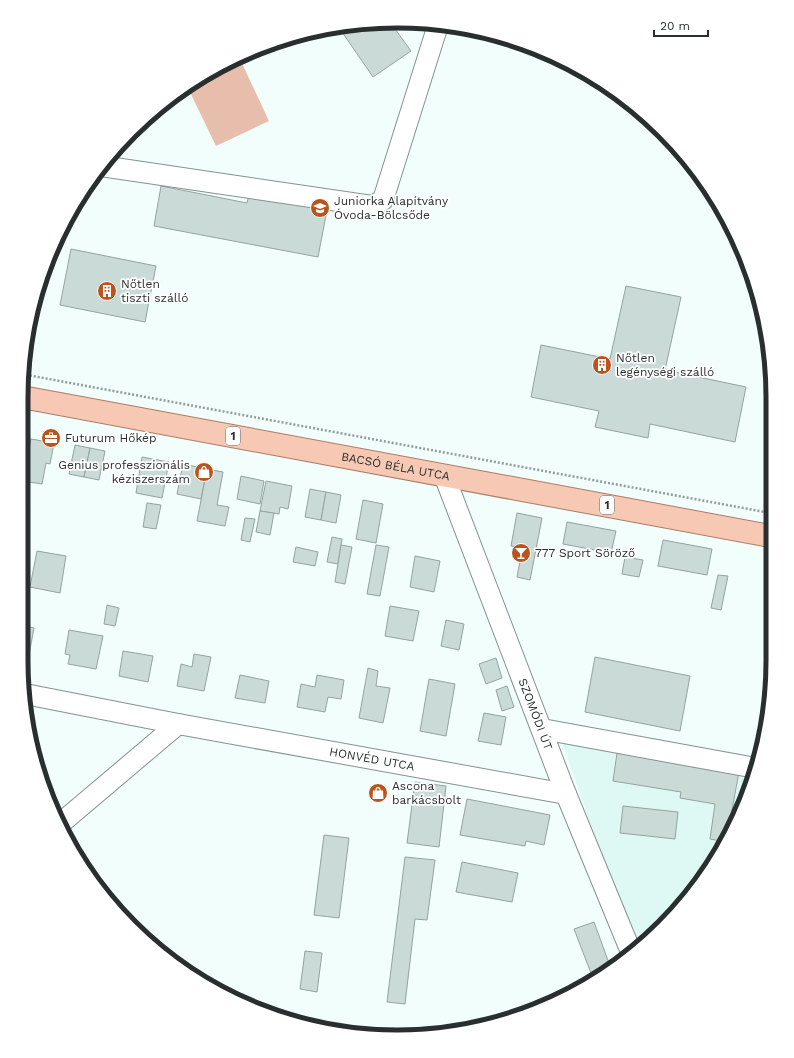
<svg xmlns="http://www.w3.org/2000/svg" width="794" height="1058" font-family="'Work Sans',sans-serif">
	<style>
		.built { fill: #def8f3 }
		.green { fill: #e7beac }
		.building { fill: #cadbd7; stroke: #94a3a0 }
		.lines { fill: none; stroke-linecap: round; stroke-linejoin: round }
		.minor-casing { stroke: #849390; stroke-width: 22 }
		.major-casing { stroke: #ab7c65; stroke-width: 24 }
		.path { stroke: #929c9a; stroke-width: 2.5; stroke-dasharray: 2 2; stroke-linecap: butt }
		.minor { stroke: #fff; stroke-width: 20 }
		.major { stroke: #f7c9b5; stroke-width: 22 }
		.labels { text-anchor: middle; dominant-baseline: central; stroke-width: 3.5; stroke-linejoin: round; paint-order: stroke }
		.shield { fill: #fff; stroke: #696d6d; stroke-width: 1 }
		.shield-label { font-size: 11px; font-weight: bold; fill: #292f2e }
		.poi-label { font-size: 12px; fill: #292f2e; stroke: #fff; text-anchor: start }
		.street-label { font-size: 12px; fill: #292f2e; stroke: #fff }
		.rim { fill: none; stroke: #292f2e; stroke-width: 5 }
	</style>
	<rect width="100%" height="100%" fill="#f1fefb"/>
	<!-- built -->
	<path class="built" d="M560,736l195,35 -2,11 -30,67 -43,60 -46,40z"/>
	<!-- green -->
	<path class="green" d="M239,57l30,64 -53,25 -29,-60z"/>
	<!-- building -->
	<g class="building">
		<path d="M390,22l21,29 -38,26 -33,-48 5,-3z"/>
		<path d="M161,186l86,17 2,-8 78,15 -9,47 -164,-31z"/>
		<path d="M71,249l85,17 -11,56 -85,-17z"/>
		<path d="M626,286l55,11 -16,73 81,17 -11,55 -85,-18 -2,14 -53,-11 4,-16 -68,-14 10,-52 69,14z"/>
		<path d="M22,437l9,2 -9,46h-1z"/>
		<path d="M31,439l23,4 -4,21 -4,-1 -4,21 -19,-3z"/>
		<path d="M75,445l15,3 -6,29 -15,-3z"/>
		<path d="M90,448l15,3 -6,29 -15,-3z"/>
		<path d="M142,457l27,5 -7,36 -26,-5z"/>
		<path d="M183,464l24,5 -6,30 -24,-5z"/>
		<path d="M207,469l16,3 -6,33 12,2 -4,19 -28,-5z"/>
		<path d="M241,476l23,5 -4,23 -23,-5z"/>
		<path d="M266,481l26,5 -4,23 -8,-2 -1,7 -19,-3z"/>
		<path d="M310,489l16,3 -5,28 -16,-3z"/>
		<path d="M326,492l15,3 -5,28 -15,-3z"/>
		<path d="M363,500l20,4 -7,39 -20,-4z"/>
		<path d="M147,503l14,2 -5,24 -13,-2z"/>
		<path d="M260,511l14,2 -4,22 -14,-3z"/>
		<path d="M517,513l25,5 -12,62 -13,-3 3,-16h-4l3,-14 -8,-1z"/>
		<path d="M245,518l10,1 -5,23 -9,-2z"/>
		<path d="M567,522l49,9 -5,22 -48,-9z"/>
		<path d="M332,537l10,2 -4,25 -11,-2z"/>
		<path d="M663,540l49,9 -5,26 -49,-9z"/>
		<path d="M341,545l11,2 -7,37 -10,-2z"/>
		<path d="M376,545l13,2 -9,49 -13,-2z"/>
		<path d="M296,547l22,5 -3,14 -22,-4z"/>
		<path d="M37,551l29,5 -6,37 -30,-6z"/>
		<path d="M415,556l25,5 -6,31 -24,-5z"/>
		<path d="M625,557l18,3 -4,17 -17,-3z"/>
		<path d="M718,575l10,1 -7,34 -10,-2z"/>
		<path d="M107,605l12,3 -4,18 -11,-2z"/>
		<path d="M390,606l29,5 -6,30 -28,-5z"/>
		<path d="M446,620l18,4 -5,26 -18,-4z"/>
		<path d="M21,625l13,3 -6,32 -7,-2z"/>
		<path d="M69,630l34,6 -7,33 -28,-5 2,-9 -5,-1z"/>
		<path d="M123,651l30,5 -5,26 -29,-6z"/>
		<path d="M194,654l17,3 -7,34 -27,-5 4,-22 11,3z"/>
		<path d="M595,657l95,19 -10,55 -95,-19z"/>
		<path d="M496,658l6,20 -16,6 -7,-20z"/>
		<path d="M368,668l10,3 -2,15 14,2 -7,35 -24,-5z"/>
		<path d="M240,675l29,6 -4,22 -30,-5z"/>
		<path d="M317,675l27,5 -3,19 -13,-2 -3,15 -28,-5 4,-23 14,3z"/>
		<path d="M429,679l26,5 -9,52 -26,-5z"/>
		<path d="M507,686l7,21 -12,4 -6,-21z"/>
		<path d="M484,713l22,4 -5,28 -23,-4z"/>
		<path d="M617,753l122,19 -13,70 -16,-3 5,-35 -35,-6 1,-6 -68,-11z"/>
		<path d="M415,782l31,4 -7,61 -32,-4z"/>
		<path d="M467,799l83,16 -6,30 -18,-4 -1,5 -65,-11z"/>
		<path d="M623,806l55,6 -3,27 -55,-6z"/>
		<path d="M324,835l25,3 -10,80 -25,-3z"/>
		<path d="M405,857l30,3 -8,60 -12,-1 -10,85 -18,-2z"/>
		<path d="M462,862l56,11 -6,29 -56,-10z"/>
		<path d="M594,922l16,44 -19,7 -17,-44z"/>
		<path d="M305,951l17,2 -5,39 -17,-3z"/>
	</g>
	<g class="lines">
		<!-- minor casing -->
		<g class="minor-casing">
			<g id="minor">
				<path d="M101,166l271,40 11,-6 55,-175"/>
				<path id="s1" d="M444,475l122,319 65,158"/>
				<path id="s2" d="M25,694l153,30 388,70"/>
				<path d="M542,729l214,39"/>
				<path d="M61,823l117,-99"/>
			</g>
		</g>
		<!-- major casing -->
		<g class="major-casing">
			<g id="major">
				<path id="s3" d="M22,397l748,139"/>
			</g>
		</g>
		<!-- path -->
		<path class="path" d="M22,374l748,139"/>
		<!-- minor -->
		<use href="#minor" class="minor"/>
		<!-- major -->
		<use href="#major" class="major"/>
	</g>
	<!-- icons -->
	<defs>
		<g id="school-disc" transform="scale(1)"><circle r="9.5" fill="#b8541e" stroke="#fff"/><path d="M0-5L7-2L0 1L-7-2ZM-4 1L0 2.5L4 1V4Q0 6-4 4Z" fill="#fff"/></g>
		<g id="building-disc" transform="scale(1)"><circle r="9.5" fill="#b8541e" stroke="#fff"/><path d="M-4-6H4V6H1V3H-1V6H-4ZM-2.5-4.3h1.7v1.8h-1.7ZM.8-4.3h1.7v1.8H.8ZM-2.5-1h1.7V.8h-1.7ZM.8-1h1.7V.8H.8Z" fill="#fff"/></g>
		<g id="office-disc" transform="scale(1)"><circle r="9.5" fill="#b8541e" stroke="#fff"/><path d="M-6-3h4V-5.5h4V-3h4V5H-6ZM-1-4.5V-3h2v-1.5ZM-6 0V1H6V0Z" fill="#fff"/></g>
		<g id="shop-disc" transform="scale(1)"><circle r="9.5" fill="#b8541e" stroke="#fff"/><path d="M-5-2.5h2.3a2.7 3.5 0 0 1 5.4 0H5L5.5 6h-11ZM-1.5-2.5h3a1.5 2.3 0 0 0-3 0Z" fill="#fff"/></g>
		<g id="bar-disc" transform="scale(1)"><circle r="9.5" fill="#b8541e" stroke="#fff"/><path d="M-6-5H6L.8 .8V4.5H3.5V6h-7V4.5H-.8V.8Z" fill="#fff"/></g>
	</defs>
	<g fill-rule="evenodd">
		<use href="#school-disc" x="320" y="208"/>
		<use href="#building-disc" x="107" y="291"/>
		<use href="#building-disc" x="602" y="365"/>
		<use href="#office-disc" x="51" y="438"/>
		<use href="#shop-disc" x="204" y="472"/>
		<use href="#bar-disc" x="521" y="553"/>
		<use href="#shop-disc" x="378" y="793"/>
	</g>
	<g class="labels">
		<!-- shield labels -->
		<g class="shield">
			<rect x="226" y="427" width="14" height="18" rx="3"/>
			<rect x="600" y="496" width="14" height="18" rx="3"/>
		</g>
		<g class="shield-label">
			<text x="233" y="436">1</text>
			<text x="607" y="505">1</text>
		</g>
		<!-- poi labels -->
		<g class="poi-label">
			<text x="334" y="201">Juniorka Alapítvány<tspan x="334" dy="14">Óvoda-Bölcsőde</tspan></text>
			<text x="121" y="284">Nőtlen<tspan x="121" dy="14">tiszti szálló</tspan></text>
			<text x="616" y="358">Nőtlen<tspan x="616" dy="14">legénységi szálló</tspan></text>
			<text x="65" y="438">Futurum Hőkép</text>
			<text x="190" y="465" text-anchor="end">Genius professzionális<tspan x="190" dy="14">kéziszerszám</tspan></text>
			<text x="535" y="553">777 Sport Söröző</text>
			<text x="392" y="786">Ascona<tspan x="392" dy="14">barkácsbolt</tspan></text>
		</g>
		<!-- street labels -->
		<g class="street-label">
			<text stroke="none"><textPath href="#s3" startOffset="380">BACSÓ BÉLA UTCA</textPath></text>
			<text stroke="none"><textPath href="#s1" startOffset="256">SZOMÓDI ÚT</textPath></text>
			<text stroke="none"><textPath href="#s2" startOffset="353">HONVÉD UTCA</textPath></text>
		</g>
	</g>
	<!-- crop -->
	<path d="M0 0H794V1058H0ZM397 28H397A369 369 0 0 1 766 397V661A369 369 0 0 1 397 1030H397A369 369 0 0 1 28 661V397A369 369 0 0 1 397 28Z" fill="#fff" fill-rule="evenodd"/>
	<path class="rim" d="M397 28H397A369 369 0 0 1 766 397V661A369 369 0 0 1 397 1030H397A369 369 0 0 1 28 661V397A369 369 0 0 1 397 28Z"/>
	<!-- scale -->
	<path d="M654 30v6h54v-6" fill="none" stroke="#292f2e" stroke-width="2"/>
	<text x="660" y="30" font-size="12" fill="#292f2e" stroke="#ffffff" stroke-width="3" paint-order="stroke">20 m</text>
</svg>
